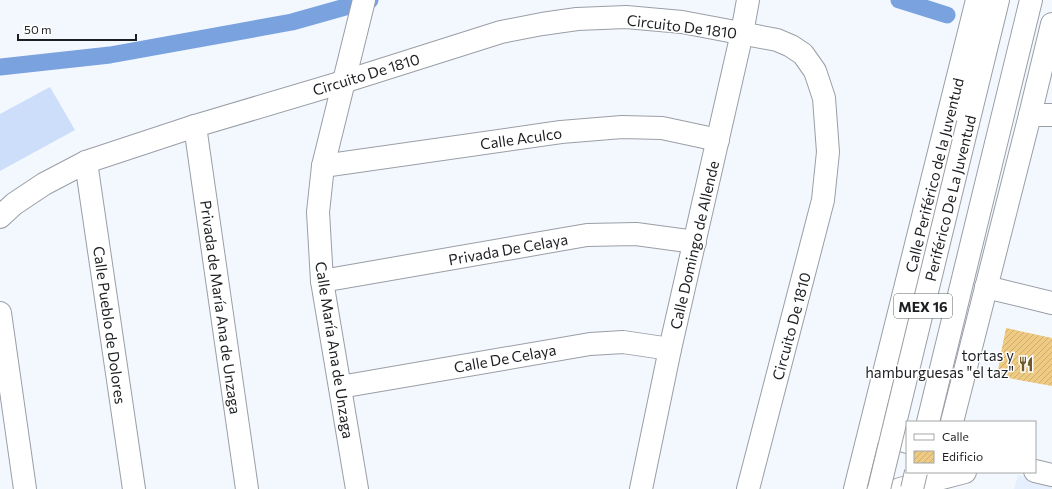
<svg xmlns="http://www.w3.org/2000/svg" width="1052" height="489" font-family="Commissioner,sans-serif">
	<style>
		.built { fill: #e5effd }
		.pitch { fill: #ccdef9 }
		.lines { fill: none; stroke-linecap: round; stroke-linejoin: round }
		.canal { stroke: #79a2df; stroke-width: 17 }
		.building { fill: url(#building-hatch) }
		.minor-casing { stroke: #9a9ea5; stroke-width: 24 }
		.major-casing { stroke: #9a9ea5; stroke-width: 24 }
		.highway-casing { stroke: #9a9ea5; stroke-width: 24 }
		.minor { stroke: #fff; stroke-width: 22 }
		.major { stroke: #fff; stroke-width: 22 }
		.highway { stroke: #fff; stroke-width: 22 }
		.highway-bridge-casing { stroke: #9a9ea5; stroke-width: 24; stroke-linecap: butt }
		.highway-bridge { stroke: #fff; stroke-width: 22 }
		.labels { text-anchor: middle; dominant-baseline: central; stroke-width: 3; stroke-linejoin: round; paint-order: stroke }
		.shield { fill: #fff; stroke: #606264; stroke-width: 1 }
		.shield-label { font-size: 14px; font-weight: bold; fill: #1c1e21 }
		.street-label { font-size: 15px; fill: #1c1e21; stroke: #fff }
		.poi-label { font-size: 15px; fill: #1c1e21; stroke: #fff; text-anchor: end }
	</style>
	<defs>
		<pattern id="building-hatch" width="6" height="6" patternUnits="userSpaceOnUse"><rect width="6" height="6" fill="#efca82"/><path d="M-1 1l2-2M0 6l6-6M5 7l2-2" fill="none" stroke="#ccad70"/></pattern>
	</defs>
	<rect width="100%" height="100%" fill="#f3f8ff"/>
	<!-- built -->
	<path class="built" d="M1018,475l34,8v6h-38z"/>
	<!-- pitch -->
	<path class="pitch" d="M50,87l25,43 -75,41v-57z"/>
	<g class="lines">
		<!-- canal -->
		<g class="canal">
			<path d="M899,0l48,15"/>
			<path d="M0,67l110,-12 182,-33 78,-22"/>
		</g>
	</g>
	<!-- building -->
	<path class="building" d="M1006,328l46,10v48l-55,-10 4,-23z"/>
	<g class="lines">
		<!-- minor casing -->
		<g class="minor-casing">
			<g id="minor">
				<path d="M1030,115h22"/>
				<path d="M195,126l52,363"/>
				<path d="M86,162l48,327"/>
				<path d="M323,166l238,-34 61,-5 40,1 56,12"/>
				<path d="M0,217l14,-13 30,-20 42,-22 109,-36 148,-44 158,-50 41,-8 35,-5 49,-2 56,5 95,18 14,6 12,8 12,17 9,27 4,54 -5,48 -75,289"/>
				<path d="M322,281l265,-46 49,-1 59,8"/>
				<path d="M986,287l66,16"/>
				<path d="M0,313l25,176"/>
				<path d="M340,387l250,-43 33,-2 47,7"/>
				<path d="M357,489l-35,-208 -4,-69 5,-46 41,-166"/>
				<path d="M641,489l29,-140 72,-316 6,-33"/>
			</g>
		</g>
		<!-- major casing -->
		<g class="major-casing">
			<g id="major">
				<path d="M952,422l78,-307 22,-91"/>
				<path d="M877,428l8,6 22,8"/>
				<path d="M1035,471l17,4"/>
				<path d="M855,489l122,-489"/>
				<path d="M900,489l65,-17"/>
			</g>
		</g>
		<!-- highway casing -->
		<g class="highway-casing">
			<g id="highway">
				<path d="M968,123l30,-123"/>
				<path d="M928,422l103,-422"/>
			</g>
		</g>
		<!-- minor -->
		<use href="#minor" class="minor"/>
		<!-- major -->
		<use href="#major" class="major"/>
		<!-- highway -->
		<use href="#highway" class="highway"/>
		<!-- highway-bridge casing -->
		<g class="highway-bridge-casing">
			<g id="highway-bridge">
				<path d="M879,489l89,-366"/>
				<path d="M912,489l4,-17"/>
			</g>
		</g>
		<!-- highway-bridge -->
		<use href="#highway-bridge" class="highway-bridge"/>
	</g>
	<!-- icons -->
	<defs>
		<g id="restaurant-bare" transform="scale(1.2)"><path d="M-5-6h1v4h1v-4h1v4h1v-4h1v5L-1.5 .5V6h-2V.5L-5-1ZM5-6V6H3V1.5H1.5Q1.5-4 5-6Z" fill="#705929" stroke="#fff" stroke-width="2.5" paint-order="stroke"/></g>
	</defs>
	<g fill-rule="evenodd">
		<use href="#restaurant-bare" x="1026" y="364"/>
	</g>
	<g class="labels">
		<!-- shield labels -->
		<rect class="shield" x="894" y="294" width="58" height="24" rx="3"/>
		<g class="shield-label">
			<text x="923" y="306">MEX 16</text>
		</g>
		<!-- street labels -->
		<g class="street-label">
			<text transform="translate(682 26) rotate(7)">Circuito De 1810</text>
			<text transform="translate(366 74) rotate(-17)">Circuito De 1810</text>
			<text transform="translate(521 138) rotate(-8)">Calle Aculco</text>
			<text transform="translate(934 175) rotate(-76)">Calle Periférico de la Juventud</text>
			<text transform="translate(950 198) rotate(-76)">Periférico De La Juventud</text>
			<text transform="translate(694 245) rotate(-77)">Calle Domingo de Allende</text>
			<text transform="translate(508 249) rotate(-10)">Privada De Celaya</text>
			<text transform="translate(221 307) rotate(82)">Privada de María Ana de Unzaga</text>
			<text transform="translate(110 325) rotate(82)">Calle Pueblo de Dolores</text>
			<text transform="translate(791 326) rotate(-75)">Circuito De 1810</text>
			<text transform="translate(335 350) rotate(81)">Calle María Ana de Unzaga</text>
			<text transform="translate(505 358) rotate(-10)">Calle De Celaya</text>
		</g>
		<!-- poi labels -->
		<g class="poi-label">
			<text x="1014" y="355">tortas y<tspan x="1014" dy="17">hamburguesas "el taz"</tspan></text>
		</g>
	</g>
	<!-- legend -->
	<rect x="906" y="421" width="130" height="52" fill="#ffffff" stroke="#a4a5a6"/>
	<rect x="914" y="434" width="20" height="6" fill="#ffffff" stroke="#a4a5a6"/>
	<text x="942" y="441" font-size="12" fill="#1c1e21">Calle</text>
	<rect x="914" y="451" width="20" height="12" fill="url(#building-hatch)" stroke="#a4a5a6"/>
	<text x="942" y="461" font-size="12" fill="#1c1e21">Edificio</text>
	<!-- scale -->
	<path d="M18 34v6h118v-6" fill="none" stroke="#1c1e21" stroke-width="2"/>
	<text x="24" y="34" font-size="12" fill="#1c1e21" stroke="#ffffff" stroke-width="3" paint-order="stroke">50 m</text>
</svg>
